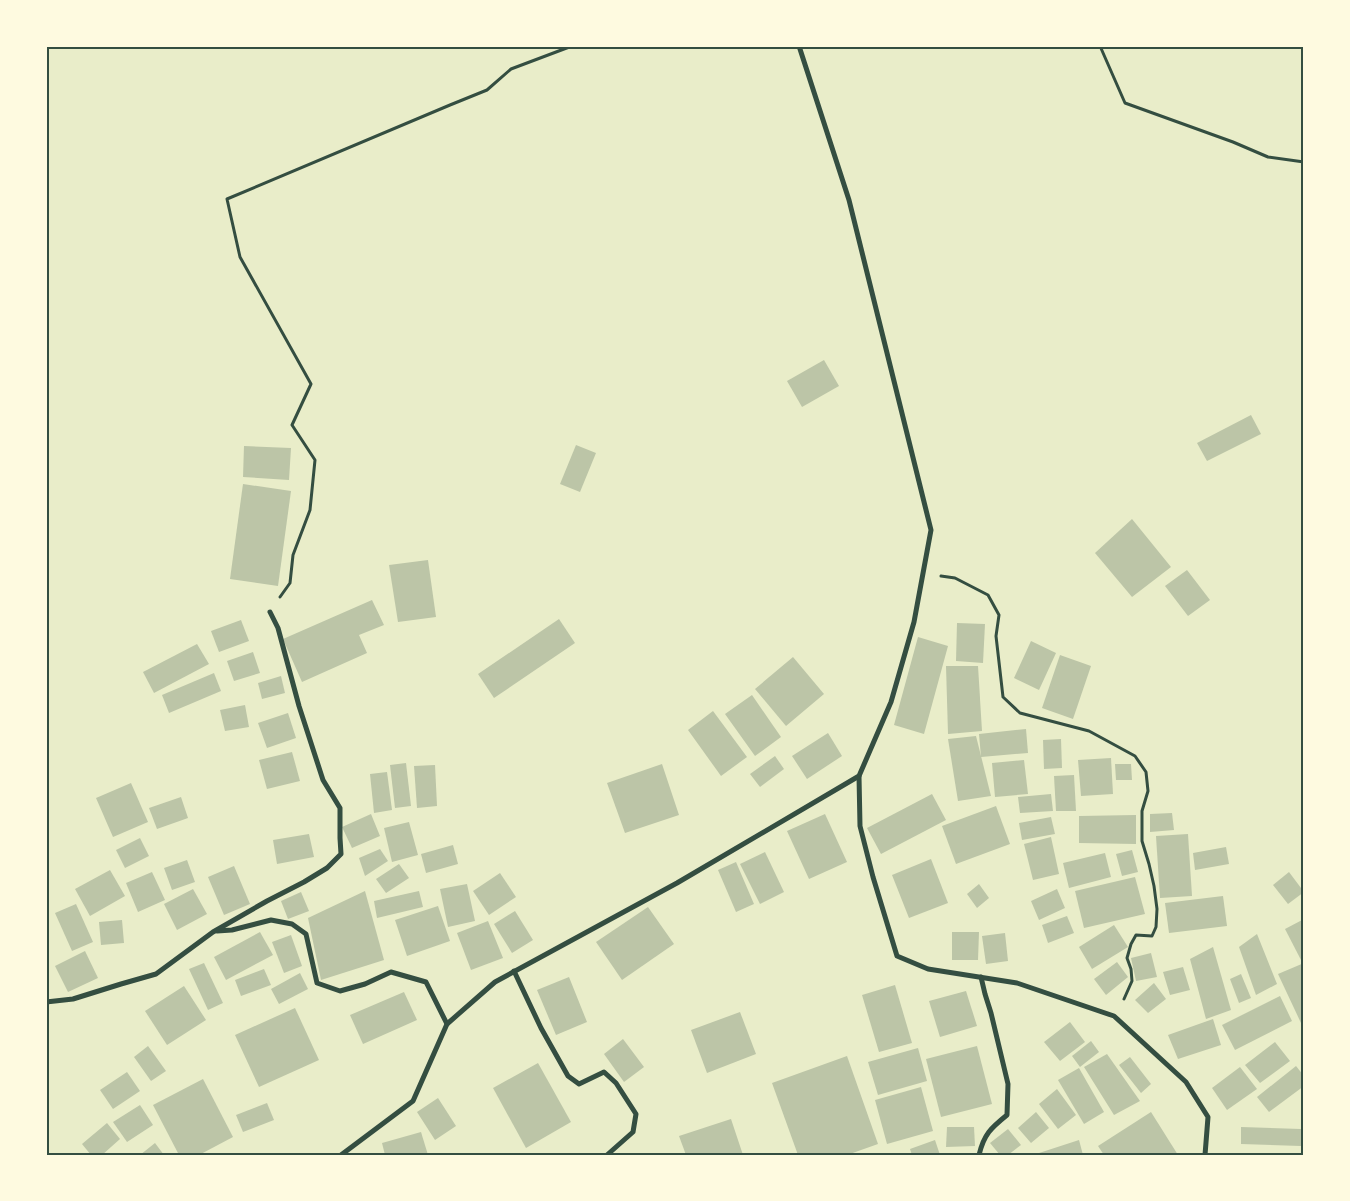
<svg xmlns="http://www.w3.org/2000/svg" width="1350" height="1201" font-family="Commissioner,sans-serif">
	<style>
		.building { fill: #bcc5a7 }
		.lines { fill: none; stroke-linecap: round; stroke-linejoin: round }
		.path { stroke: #344e41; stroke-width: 3 }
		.minor { stroke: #344e41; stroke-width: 5 }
		.neatline { fill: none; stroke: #344e41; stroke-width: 2 }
	</style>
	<rect width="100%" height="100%" fill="#e9edc9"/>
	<!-- building -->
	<g class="building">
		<path d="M824,360l15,26 -37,21 -15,-26z"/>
		<path d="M1251,415l10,19 -54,27 -10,-18z"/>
		<path d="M576,445l20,8 -16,39 -20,-8z"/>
		<path d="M244,446l47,2 -2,32 -46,-3z"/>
		<path d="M243,484l48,7 -13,95 -48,-7z"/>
		<path d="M1132,519l39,48 -39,30 -37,-44z"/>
		<path d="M428,560l8,57 -38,5 -9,-57z"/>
		<path d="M1187,570l23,30 -22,16 -23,-30z"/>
		<path d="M372,600l12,25 -25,10 8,18 -65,29 -19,-43z"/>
		<path d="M559,619l16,24 -81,55 -16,-24z"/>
		<path d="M241,620l8,21 -30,11 -8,-21z"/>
		<path d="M957,623l28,1 -2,39 -27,-2z"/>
		<path d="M918,637l30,9 -24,88 -30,-9z"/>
		<path d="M1031,641l25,12 -17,37 -25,-12z"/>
		<path d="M197,644l12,20 -55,29 -11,-21z"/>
		<path d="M253,652l7,21 -26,8 -7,-20z"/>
		<path d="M1060,655l31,11 -18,53 -31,-11z"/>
		<path d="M793,657l31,37 -38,32 -31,-37z"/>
		<path d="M946,666h32l4,65 -34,3z"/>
		<path d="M214,673l7,18 -52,22 -7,-18z"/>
		<path d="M281,676l4,17 -23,6 -4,-16z"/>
		<path d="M752,695l29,42 -26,19 -30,-42z"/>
		<path d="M245,705l4,22 -24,4 -5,-21z"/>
		<path d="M713,711l34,46 -26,19 -33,-46z"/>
		<path d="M288,713l8,25 -29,10 -9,-25z"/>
		<path d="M1026,729l2,24 -47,4 -2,-23z"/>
		<path d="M828,733l14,23 -35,23 -15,-23z"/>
		<path d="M976,736l15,60 -33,5 -10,-62z"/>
		<path d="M1061,739l1,29 -18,1 -1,-29z"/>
		<path d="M292,752l8,29 -33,8 -8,-29z"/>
		<path d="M775,756l9,13 -24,18 -10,-13z"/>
		<path d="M1111,758l2,36 -32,2 -3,-36z"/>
		<path d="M1024,760l4,34 -33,3 -3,-34z"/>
		<path d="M406,763l5,43 -16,2 -5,-43z"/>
		<path d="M662,764l17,51 -54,18 -18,-50z"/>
		<path d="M1115,764h16l1,16h-16z"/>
		<path d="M435,765l2,41 -20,2 -3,-42z"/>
		<path d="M387,772l5,38 -18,3 -4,-39z"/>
		<path d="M1074,775l2,36h-20l-2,-35z"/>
		<path d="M131,783l17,39 -35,15 -17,-39z"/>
		<path d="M932,794l14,26 -65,34 -14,-26z"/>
		<path d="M1051,794l2,17 -33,2 -2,-16z"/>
		<path d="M181,797l7,21 -31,11 -8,-21z"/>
		<path d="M996,806l14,38 -54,20 -14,-38z"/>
		<path d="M1172,813l2,17 -24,2v-18z"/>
		<path d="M371,814l9,22 -28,12 -10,-21z"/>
		<path d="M825,814l22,48 -38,17 -22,-48z"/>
		<path d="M1136,815v29l-57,-1v-27z"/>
		<path d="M1051,817l4,17 -33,6 -3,-17z"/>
		<path d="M409,822l9,33 -26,7 -8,-34z"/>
		<path d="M309,834l5,23 -37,7 -4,-24z"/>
		<path d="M1188,834l4,62 -32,2 -4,-62z"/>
		<path d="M1051,837l8,37 -26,6 -9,-36z"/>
		<path d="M140,838l9,18 -24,12 -9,-18z"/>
		<path d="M453,845l5,19 -32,9 -5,-19z"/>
		<path d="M1226,847l3,17 -34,6 -2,-17z"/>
		<path d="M380,849l8,12 -23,15 -6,-18z"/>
		<path d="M1132,850l6,22 -16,4 -6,-22z"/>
		<path d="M765,852l19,40 -24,12 -20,-40z"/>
		<path d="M1105,853l6,24 -42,11 -6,-25z"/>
		<path d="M931,859l17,44 -39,15 -17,-43z"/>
		<path d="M187,860l8,22 -23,8 -8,-22z"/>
		<path d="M736,862l18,42 -18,8 -18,-42z"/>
		<path d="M399,864l10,14 -23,15 -10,-14z"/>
		<path d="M234,866l16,38 -26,11 -16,-38z"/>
		<path d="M110,870l15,26 -35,20 -15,-27z"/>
		<path d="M152,872l13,28 -27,12 -12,-29z"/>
		<path d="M1289,872l15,20 -16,12 -15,-19z"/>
		<path d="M500,873l16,24 -27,18 -16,-24z"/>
		<path d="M1135,877l10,37 -61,14 -9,-37z"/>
		<path d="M467,884l8,37 -27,6 -8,-38z"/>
		<path d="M979,884l10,14 -12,10 -10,-14z"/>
		<path d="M193,889l14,25 -30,16 -13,-26z"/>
		<path d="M1057,889l8,19 -26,12 -8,-19z"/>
		<path d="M365,891l19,69 -63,20 -13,-62z"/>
		<path d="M419,891l4,16 -46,11 -3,-17z"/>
		<path d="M301,892l8,19 -21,8 -7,-18z"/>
		<path d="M1223,896l4,30 -58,7 -4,-30z"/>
		<path d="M76,904l17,38 -21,9 -17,-38z"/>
		<path d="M438,906l12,35 -43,15 -12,-36z"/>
		<path d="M648,907l26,37 -52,36 -26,-38z"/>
		<path d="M515,911l18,29 -21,13 -18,-29z"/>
		<path d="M1067,916l7,17 -26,10 -6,-18z"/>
		<path d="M1304,919v39l-3,2 -16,-31z"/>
		<path d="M122,920l2,23 -23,2 -2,-23z"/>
		<path d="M488,921l15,37 -32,12 -14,-37z"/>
		<path d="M1114,925l14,22 -36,22 -13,-22z"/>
		<path d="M260,932l13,23 -47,25 -12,-23z"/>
		<path d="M952,932h27l-1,28h-26z"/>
		<path d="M1005,933l3,28 -22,3 -4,-28z"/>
		<path d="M1257,934l20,50 -21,11 -17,-48z"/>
		<path d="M291,935l11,31 -18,7 -12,-31z"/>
		<path d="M1213,947l18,63 -25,9 -16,-60z"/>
		<path d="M85,951l13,27 -30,14 -13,-26z"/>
		<path d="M1151,953l6,24 -21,4 -5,-23z"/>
		<path d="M1117,962l11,15 -22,18 -12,-16z"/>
		<path d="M204,963l19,40 -15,7 -19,-41z"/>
		<path d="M1304,963v59l-3,1 -23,-49z"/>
		<path d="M1183,967l7,23 -20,5 -7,-23z"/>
		<path d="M264,969l7,16 -30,11 -6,-16z"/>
		<path d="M300,973l8,16 -29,15 -8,-15z"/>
		<path d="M1241,974l10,24 -12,5 -9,-24z"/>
		<path d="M569,977l18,45 -31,13 -19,-45z"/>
		<path d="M1154,983l12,16 -18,14 -13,-13z"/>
		<path d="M895,985l17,58 -33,9 -17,-57z"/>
		<path d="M184,986l22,34 -39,25 -22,-34z"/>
		<path d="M966,991l11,35 -37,11 -11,-36z"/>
		<path d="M404,992l13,28 -54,24 -13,-29z"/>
		<path d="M1280,996l12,25 -57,29 -13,-25z"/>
		<path d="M295,1008l24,52 -60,27 -24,-52z"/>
		<path d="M740,1012l16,42 -49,19 -16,-43z"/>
		<path d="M1213,1019l8,26 -43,14 -10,-24z"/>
		<path d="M1070,1022l15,20 -25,19 -16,-19z"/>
		<path d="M623,1039l21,28 -20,15 -20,-28z"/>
		<path d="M1091,1041l8,11 -19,15 -8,-11z"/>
		<path d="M1275,1042l15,19 -30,22 -15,-18z"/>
		<path d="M148,1046l18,25 -15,10 -17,-24z"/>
		<path d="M977,1046l15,58 -51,13 -15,-58z"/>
		<path d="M918,1048l9,33 -49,14 -10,-33z"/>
		<path d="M1107,1054l33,47 -26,14 -30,-48z"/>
		<path d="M847,1056l31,88 -31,11h-49l-26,-72z"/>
		<path d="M1130,1057l21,27 -10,9 -22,-28z"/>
		<path d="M538,1063l33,59 -45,26 -33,-60z"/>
		<path d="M1296,1066l8,10v10l-35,26 -12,-15z"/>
		<path d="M1240,1067l17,22 -30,21 -15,-22z"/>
		<path d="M1079,1068l25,44 -20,12 -26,-44z"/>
		<path d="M127,1072l13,19 -27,18 -13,-19z"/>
		<path d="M203,1079l30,58 -34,18h-20l-26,-50z"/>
		<path d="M921,1087l12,44 -46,13 -12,-44z"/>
		<path d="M1057,1089l19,26 -18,14 -19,-25z"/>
		<path d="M438,1098l18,28 -21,14 -18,-28z"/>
		<path d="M267,1103l7,17 -31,12 -7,-17z"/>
		<path d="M140,1105l13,20 -26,17 -14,-20z"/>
		<path d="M1036,1112l13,16 -18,15 -13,-15z"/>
		<path d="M1151,1112l27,43h-74l-6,-9z"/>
		<path d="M731,1119l12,36h-57l-7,-19z"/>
		<path d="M107,1123l13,16 -18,16h-11l-9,-11z"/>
		<path d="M947,1127h27l1,19 -29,1z"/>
		<path d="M1241,1127l60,2v17l-60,-2z"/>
		<path d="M1008,1129l13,16 -13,10h-8l-10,-12z"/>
		<path d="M421,1132l7,23h-43l-3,-12z"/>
		<path d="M935,1140l5,15h-28l-2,-6z"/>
		<path d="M1079,1140l4,15h-47v-1z"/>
		<path d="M155,1143l9,12h-24z"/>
	</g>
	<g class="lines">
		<!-- path -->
		<g class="path">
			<path d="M1100,46l25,57 108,39 35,15 36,5"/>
			<path d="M941,576l14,2 33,17 11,20 -3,21 7,61 17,16 69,18 46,25 11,16 2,19 -6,20v30l7,23 5,22 3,23 -1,18 -4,9 -16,-1 -5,9 -4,14 4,11 1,12 -8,18"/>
			<path d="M280,597l10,-14 3,-28 17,-45 5,-50 -23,-35 19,-41 -71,-127 -13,-58 223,-94 37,-15 24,-21 61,-23"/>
		</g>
		<!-- minor -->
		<g class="minor">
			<path d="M859,776l1,50 13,51 24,79 31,13 89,14 97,33 72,66 22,35 -3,38"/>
			<path d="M217,931l15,-1 39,-10 21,4 14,10 11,49 23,8 25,-7 26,-12 35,10 21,42"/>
			<path d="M514,971l27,57 27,48 11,8 25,-12 12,11 20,31 -3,18 -26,23"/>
			<path d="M46,1002l27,-3 48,-15 35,-10 57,-42 54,-31 37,-19 23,-14 14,-14 -1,-16v-30l-17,-28 -24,-74 -21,-78 -8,-16"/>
			<path d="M341,1155l72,-54 34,-77 48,-42 182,-99 182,-107 32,-74 23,-80 17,-92 -82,-330 -50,-154"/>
			<path d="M979,1155c5,-21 12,-27 28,-40l1,-31 -17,-71 -6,-19 -4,-17"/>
		</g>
	</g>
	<!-- border -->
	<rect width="1350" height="1201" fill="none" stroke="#fefae0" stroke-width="95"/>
	<rect x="48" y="48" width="1254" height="1106" class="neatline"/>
</svg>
